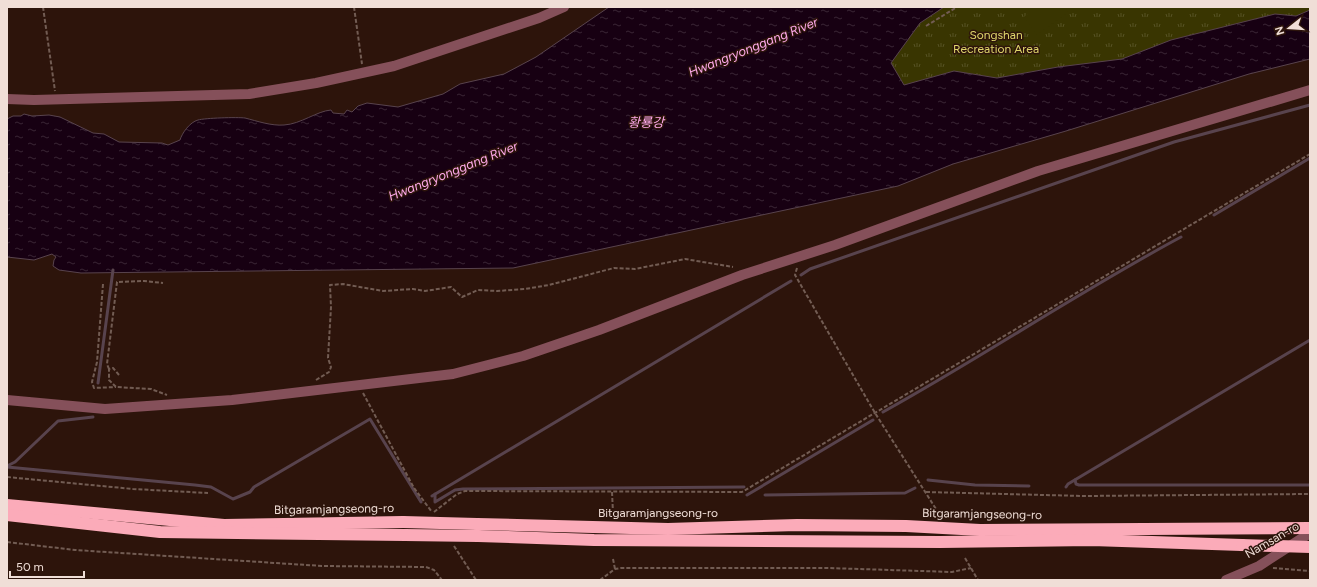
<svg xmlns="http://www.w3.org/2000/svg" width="1317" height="587" font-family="Figtree,'Noto Sans KR',sans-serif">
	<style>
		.park { fill: url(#park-tufts) }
		.garden { fill: #393501 }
		.water { fill: url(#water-ripples); stroke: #58434d }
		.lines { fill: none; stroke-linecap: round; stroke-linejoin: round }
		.stream { stroke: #58434d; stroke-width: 3 }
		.path { stroke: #725c53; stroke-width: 2; stroke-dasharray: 4 2; stroke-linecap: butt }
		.minor { stroke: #85505a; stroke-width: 10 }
		.highway { stroke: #fbabb9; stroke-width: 12 }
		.highway-bridge { stroke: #fbabb9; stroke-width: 12 }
		.labels { text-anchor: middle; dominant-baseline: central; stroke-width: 3; stroke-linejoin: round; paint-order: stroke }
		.park-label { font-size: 12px; fill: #e0d76c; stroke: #2d140b }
		.street-label { font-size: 12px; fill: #f0ded7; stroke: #2d140b }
		.water-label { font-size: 13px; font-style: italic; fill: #fea9eb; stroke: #2d140b }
	</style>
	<defs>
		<pattern id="park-tufts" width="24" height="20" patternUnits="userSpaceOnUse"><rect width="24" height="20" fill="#393501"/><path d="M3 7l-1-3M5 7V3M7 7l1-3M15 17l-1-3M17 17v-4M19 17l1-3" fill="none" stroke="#565225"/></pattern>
		<pattern id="water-ripples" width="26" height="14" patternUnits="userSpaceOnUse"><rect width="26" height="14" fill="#170012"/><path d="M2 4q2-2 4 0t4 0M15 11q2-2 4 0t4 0" fill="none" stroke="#392534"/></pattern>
	</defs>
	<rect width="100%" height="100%" fill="#2d140b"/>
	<!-- park -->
	<path class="park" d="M944,7h366v3l-14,6 -21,-2 -104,26 -49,19 -64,8 -61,11 -43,-7 -50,14 -13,-22 29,-40z"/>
	<!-- garden -->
	<path class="garden" d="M1027,7h38l3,5 -31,23 -13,-18 6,-5z"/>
	<!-- water -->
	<path class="water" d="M609,7h335l-24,16 -29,40 13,22 50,-14 43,7 61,-11 64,-8 49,-19 104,-26 21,2 14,-6v49l-61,15 -183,57 -113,33 -55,22 -385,82 -432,5 -22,-3 -6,-4 1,-6 2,-3 -4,-3 -18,6 -27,-3v-138l6,-3h8l3,-2 8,2 17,-1 11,2 33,16 11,1 15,8 43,1 6,2 12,-5c2,-7 10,-18 18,-20 7,-2 39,-3 47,-2 12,3 26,8 39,7 17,-1 33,-14 47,-15l2,3 11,1 3,-4 5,2 6,-6 9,-3 31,4 45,-13 17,-10 44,-10 32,-17z"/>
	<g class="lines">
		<!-- stream -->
		<g class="stream">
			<path d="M1214,215l96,-57"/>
			<path d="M801,275l9,-6 364,-127 136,-37"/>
			<path d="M98,383l15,-113"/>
			<path d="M883,412c101,-56 197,-121 298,-175"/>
			<path d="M7,466l8,-4 43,-41 35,-4"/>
			<path d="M7,467l188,18 16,2 22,12 17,-7 4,-5 116,-68 51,83"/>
			<path d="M928,480l47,5 54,1"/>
			<path d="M1075,480l1,4 3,1h231"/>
			<path d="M1066,487l2,-3 242,-144"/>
			<path d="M435,494v8l20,-12 8,-1 281,-2"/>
			<path d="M747,495l126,-75"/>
			<path d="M765,495l140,-2 10,-5"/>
			<path d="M432,496l359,-215"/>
		</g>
		<!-- path -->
		<g class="path">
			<path d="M43,7l12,84"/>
			<path d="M354,7l8,57"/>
			<path d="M926,26l31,-19"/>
			<path d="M797,268l-2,7 80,138 61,96"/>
			<path d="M103,284l-6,78 -5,20 2,6 22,-1"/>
			<path d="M109,369l-2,-5 10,-82 27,-1 19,2"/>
			<path d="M119,375l-6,-7 -4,1v11l7,7 35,2 16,6"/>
			<path d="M316,380l13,-8 2,-5 -3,-9 3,-51 -1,-22 13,-1 40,7 30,-2 12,2 26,-4 11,10 16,-7 19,1 28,-2 24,-4 65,-17 21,1 50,-10 48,8"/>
			<path d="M363,393l51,95 18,24"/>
			<path d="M7,477l126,12 75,4"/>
			<path d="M612,492l1,21"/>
			<path d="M926,492l158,4 226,-2"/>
			<path d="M434,512l23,-18 8,-3 277,1 568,-338"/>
			<path d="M7,542l68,8 247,16 104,1 8,3 8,10"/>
			<path d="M454,546l22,34"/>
			<path d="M965,558l13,22"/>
			<path d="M613,559l2,10"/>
			<path d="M1273,568l37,3"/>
			<path d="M600,580l15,-11 6,-1h207l124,4 19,-4"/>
		</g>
		<!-- minor -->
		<g class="minor">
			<path d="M7,99l27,1 215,-6 67,-11 78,-17 145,-48 25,-11"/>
			<path d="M7,400l98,9 127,-9 221,-26 70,-18 76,-26 143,-55 93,-30 203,-74 272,-81"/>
			<path d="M1226,580l33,-14 51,-33"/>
		</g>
		<!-- highway -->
		<g class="highway">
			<path d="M7,505l217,20 179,-3"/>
			<path d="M7,515l153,17 245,3"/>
			<path d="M477,524l191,5 129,-4 109,1 74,4 330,-2"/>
			<path d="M478,536l116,4 346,2 152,-2 150,5"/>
		</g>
		<!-- highway-bridge -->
		<g class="highway-bridge">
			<path d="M403,522l74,2"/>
			<path d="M405,535l73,1"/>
			<path d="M1242,545l68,2"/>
		</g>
	</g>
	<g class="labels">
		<!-- park labels -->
		<g class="park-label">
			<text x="996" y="35">Songshan<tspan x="996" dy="14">Recreation Area</tspan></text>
		</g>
		<!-- street labels -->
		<g class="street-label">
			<text transform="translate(334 509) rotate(-1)">Bitgaramjangseong-ro</text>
			<text x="658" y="513">Bitgaramjangseong-ro</text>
			<text transform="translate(982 514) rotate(1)">Bitgaramjangseong-ro</text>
			<text transform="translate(1272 540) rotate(-30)">Namsan-ro</text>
		</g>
		<!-- water labels -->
		<g class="water-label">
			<text transform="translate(753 47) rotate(-22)">Hwangryonggang River</text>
			<text x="646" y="122">황룡강</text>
			<text transform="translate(453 171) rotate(-22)">Hwangryonggang River</text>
		</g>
	</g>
	<!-- border -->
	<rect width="1317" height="587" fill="none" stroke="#f0ded7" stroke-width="16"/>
	<!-- north arrow -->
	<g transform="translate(1289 28) rotate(253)" stroke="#2d140b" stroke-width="3" paint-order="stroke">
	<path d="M0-3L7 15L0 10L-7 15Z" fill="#f0ded7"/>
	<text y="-6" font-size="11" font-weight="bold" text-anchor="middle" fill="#f0ded7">N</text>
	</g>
	<!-- scale -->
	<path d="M10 571v6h74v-6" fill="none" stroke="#f0ded7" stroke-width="2"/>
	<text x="16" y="571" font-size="12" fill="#f0ded7" stroke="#2d140b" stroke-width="3" paint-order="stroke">50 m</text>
</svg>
